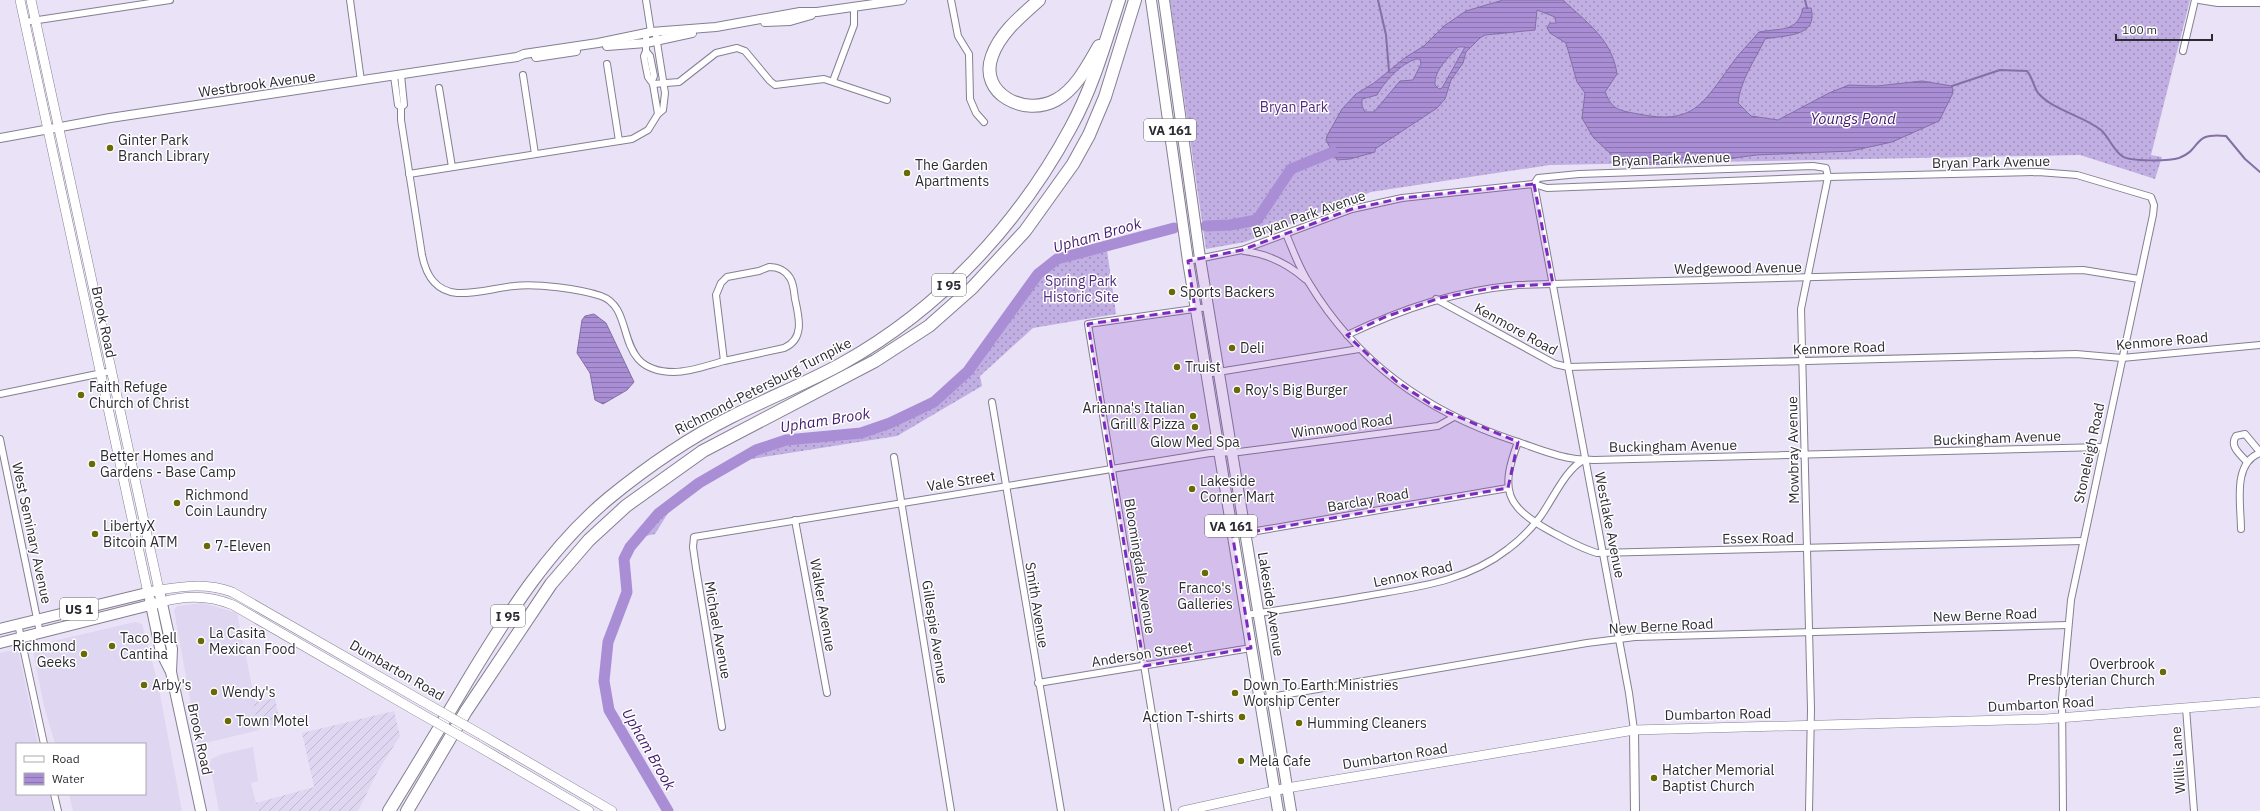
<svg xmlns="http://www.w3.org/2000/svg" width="2260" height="811" font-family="'IBM Plex Sans',sans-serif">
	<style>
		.built { fill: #dfd6f1 }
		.industrial { fill: url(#industrial-furrows) }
		.grass { fill: url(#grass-dots) }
		.water { fill: url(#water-rules); stroke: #8470a4; fill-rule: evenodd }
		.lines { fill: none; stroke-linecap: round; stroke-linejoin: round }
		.stream { stroke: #8470a4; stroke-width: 2 }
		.river { stroke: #a98ed5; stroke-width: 11 }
		.minor-casing { stroke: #857f91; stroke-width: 8 }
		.tertiary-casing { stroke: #857f91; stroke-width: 10 }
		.secondary-casing { stroke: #857f91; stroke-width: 10 }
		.primary-casing { stroke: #857f91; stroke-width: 12 }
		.motorway-casing { stroke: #857f91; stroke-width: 14 }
		.minor { stroke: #fff; stroke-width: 6 }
		.tertiary { stroke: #fff; stroke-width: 8 }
		.secondary { stroke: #fff; stroke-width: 9 }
		.primary { stroke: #fff; stroke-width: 10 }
		.motorway { stroke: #fff; stroke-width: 12 }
		.secondary-bridge-casing { stroke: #857f91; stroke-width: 10; stroke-linecap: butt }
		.secondary-bridge { stroke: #fff; stroke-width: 9 }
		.marked { fill: #7b2cbf; fill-opacity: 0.2; stroke: #7b2cbf; stroke-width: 3; stroke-dasharray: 8 5; stroke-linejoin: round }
		.poi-dot { fill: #696a07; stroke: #fff; stroke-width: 1.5 }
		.labels { text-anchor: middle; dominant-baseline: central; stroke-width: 3; stroke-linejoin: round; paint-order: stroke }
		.shield { fill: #fff; stroke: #6c6b70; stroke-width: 1 }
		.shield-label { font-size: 13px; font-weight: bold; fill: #2d2b32 }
		.street-label { font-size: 14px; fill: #2d2b32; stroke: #fff }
		.park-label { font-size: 14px; fill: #502a7d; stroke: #fff }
		.poi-label { font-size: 14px; fill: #2d2b32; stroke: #fff; text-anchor: start }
		.water-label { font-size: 15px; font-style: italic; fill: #421a6d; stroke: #fff }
	</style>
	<defs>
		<pattern id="industrial-furrows" width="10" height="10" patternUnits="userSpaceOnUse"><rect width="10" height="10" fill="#dfd6f1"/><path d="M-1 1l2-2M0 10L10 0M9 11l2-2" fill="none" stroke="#c0b8cf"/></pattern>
		<pattern id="grass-dots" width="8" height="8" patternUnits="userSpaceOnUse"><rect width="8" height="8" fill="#c1aee3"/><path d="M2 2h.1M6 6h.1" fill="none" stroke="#9d8eb9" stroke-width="1.8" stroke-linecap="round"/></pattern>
		<pattern id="water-rules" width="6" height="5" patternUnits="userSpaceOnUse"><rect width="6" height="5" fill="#a98ed5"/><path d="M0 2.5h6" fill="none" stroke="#8a74ad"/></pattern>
	</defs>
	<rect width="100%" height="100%" fill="#eae3f7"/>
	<!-- built -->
	<g class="built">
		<path d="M203,603l34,10 23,112 -1,5 -57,14h-4l-24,-134 3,-4z"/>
		<path d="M135,622l7,2 16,60 24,127h-109l-4,-17h76v-50h-90l-11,-38 -12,-60z"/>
		<path d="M18,649l20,95h-21v50h32l4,17h-53v-158z"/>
		<path d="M253,747l5,34 -7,2 7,28h-39l-9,-46 1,-6 11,-5z"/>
	</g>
	<!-- industrial -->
	<g class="industrial">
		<path d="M275,698l5,25 -22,4 -5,-25z"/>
		<path d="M394,711l6,25 -22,35 -20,40h-100l-2,-8 58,-16 -12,-54z"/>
	</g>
	<!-- grass -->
	<g class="grass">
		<path d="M1170,0h1020l-39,155 11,2 -7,22 -75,-24 -530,10 -179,27 -126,50 -39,7z"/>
		<path d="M1107,250l9,64 -83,14 -53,48 2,10 -85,50 -158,25 -43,27 -16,12 -12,13 -13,21 -14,3 11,-17 35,-31 58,-36 27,-11 34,-5 53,-1 20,-4 49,-30 17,-5 23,-25 15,-25 23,-23 31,-53 11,-5z"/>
	</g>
	<!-- water -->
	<g class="water">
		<path d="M1503,0h60c24,23 49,39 54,74l-12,18c8,19 14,18 33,22 55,11 64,-9 93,-49 8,-12 19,-22 28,-33 20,-4 39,1 44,-24h8c8,30 -28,27 -46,31 -10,21 -25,42 -27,64l13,13 27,4 51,-27 20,-8 28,1 45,-5 30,5 1,7 -14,28 -47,21 -41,9 -95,4 -58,8 -66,2 -17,-7 -22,-21 -11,-19 3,-25 -8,-11 -11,-39 -16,-10 -3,-5 3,-5h6l-1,-6 -18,-7 -2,20 -50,5 -5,3 -14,14 -3,11 -12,17 -6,19 -8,9 -62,41v3l-25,7 -13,1 -11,-20 1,-4 15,-27 14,-15 18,-11 32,-26 18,-11 20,-20 22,-15zM1458,47h7l-23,41 -3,1 -4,-4c-1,-15 14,-28 23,-38zM1416,59h4l1,5 -8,16 -13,1 -26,31h-9l-3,-6v-7l15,-4c8,-14 23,-31 39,-36z"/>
		<path d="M594,314l12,9 28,59 -7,8 -24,14 -8,-4 -5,-27 -13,-20 5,-33 3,-4z"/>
	</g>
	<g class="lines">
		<!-- stream -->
		<g class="stream">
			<path d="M1378,0l8,35 3,36"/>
			<path d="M1805,0l2,8"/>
			<path d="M1952,86l48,-16 27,1c6,7 6,15 11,22 16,18 44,22 63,37 8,7 12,20 21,26 8,6 48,5 57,2 24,-9 12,-26 47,-22l19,23 15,13"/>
		</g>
		<!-- river -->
		<g class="river">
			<path d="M1206,226l24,-1 27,-5 34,-51 42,-17"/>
			<path d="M668,811l-59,-101 -5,-29 4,-39 19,-50 -3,-33 6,-12 28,-33 41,-31 57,-33 30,-10 75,-7 29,-10 44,-21 34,-31 70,-97 19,-15 117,-31"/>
		</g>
		<!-- minor casing -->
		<g class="minor-casing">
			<g id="minor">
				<path d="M350,0l11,81"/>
				<path d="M646,0l5,32"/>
				<path d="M951,0l7,36 11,18 1,45 6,14 8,9"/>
				<path d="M2199,0l19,3h42"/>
				<path d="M25,22l145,-22"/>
				<path d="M646,33v18l4,5 4,20 -2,5"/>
				<path d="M646,51l-2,5 1,6 3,15 5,7 5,30 5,-4 2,-17 -9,-57"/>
				<path d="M2183,51l12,-51"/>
				<path d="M607,64l12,77"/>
				<path d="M401,75l3,30 -3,2v13l21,135c4,20 13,36 35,38 19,1 38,-5 57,-7 22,-3 66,3 87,10 37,13 10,76 73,76 17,0 35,-7 50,-11"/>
				<path d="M523,75l12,79"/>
				<path d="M394,76l4,29 3,2"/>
				<path d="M833,81l21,-56v-18"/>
				<path d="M653,84l26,-2 37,-29 21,-5 8,3 25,30 5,4 49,-6 63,21"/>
				<path d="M439,88l13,79"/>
				<path d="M409,174l223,-35 16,-9 10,-16"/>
				<path d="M1534,184l4,-6 41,-4 234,-8 13,2 2,9 -27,132 10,400 -2,102"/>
				<path d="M1534,184l95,509 5,37"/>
				<path d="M1286,234c7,16 13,34 23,49 48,79 116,128 203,157 19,6 39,15 58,18 8,2 16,1 24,2l509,-13"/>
				<path d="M1244,251c24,3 43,12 61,28"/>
				<path d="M1188,261l54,-11 110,-41 50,-11 132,-14 13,4 281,-11 210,-5 39,3 74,22 3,8 -1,10 -82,385 -9,99 1,112"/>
				<path d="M769,267c9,0 17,4 21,11 4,6 4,15 5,21 4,18 10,40 -11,49l-60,13 -8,-66 5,-12 6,-6 32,-6z"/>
				<path d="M1436,299l119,65 13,3 508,-13 46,4 138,-13"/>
				<path d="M1347,335c57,-27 108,-44 171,-50l565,-15 56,9"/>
				<path d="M1206,374l153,-25"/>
				<path d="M0,394l112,-23"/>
				<path d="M992,402l69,409"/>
				<path d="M0,439l40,194"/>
				<path d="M1518,442c-18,48 -13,64 32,89 15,8 30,17 47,22l486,-12"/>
				<path d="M894,457l57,354"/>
				<path d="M2246,461c-6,-7 -17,-15 -10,-25l9,-2 15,18"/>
				<path d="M795,520l32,173"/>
				<path d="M2241,529c0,-24 -9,-66 19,-76"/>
				<path d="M1232,532l13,1 263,-45"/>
				<path d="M1246,615c40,-6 80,-12 120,-19 50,-9 100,-14 142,-47 12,-9 23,-20 32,-32 12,-16 26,-49 44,-57"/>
				<path d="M18,624l26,120"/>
				<path d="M1038,683l213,-35"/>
				<path d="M1259,699l328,-56 48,-6 433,-12"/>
				<path d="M2186,708l8,103"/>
				<path d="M722,727l-26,-159 -3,-21 1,-10 516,-84 29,-1 199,-26 16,-9"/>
				<path d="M54,794l4,17"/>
				<path d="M1168,811l-80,-487 120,-17"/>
			</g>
		</g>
		<!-- tertiary casing -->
		<g class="tertiary-casing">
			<g id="tertiary">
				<path d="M765,22l25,-1 21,-6"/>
				<path d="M607,46l39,-3 46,-10"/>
				<path d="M536,57l40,-6"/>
				<path d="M0,138l110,-20 407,-61 7,-3 74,-11 53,-11 65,-5 84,-15h17l85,-12"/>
				<path d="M1634,730l1,81"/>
			</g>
		</g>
		<!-- secondary casing -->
		<g class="secondary-casing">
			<g id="secondary">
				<path d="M20,0l128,593"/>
				<path d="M31,0l128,590c26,-4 48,-7 73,2l190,109"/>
				<path d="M162,602c24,-7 47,-7 71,3l183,106"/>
				<path d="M482,735l130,76"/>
				<path d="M476,745l113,66"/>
				<path d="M1183,811l104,-23 347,-58 412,-11 214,-17"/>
			</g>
		</g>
		<!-- primary casing -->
		<g class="primary-casing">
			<g id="primary">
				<path d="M1151,0l37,261 90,550"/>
				<path d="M1164,0l36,258 91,553"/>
				<path d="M150,600l11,52 9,18"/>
				<path d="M0,629l159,-39 13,59 -1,23 30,139"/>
				<path d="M0,643l162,-41"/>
			</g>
		</g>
		<!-- motorway casing -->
		<g class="motorway-casing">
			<g id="motorway">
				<path d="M1039,0c-18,16 -39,33 -47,56 -14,38 33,61 64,44 20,-11 32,-35 43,-54"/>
				<path d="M389,811c27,-44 53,-87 79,-131 40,-66 81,-132 141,-182 38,-31 78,-59 122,-81 37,-19 76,-34 112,-54 97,-54 176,-139 228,-236 22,-40 34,-84 48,-127"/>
				<path d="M407,811l59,-100 85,-127 38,-44 37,-34 77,-55 172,-90 54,-35 43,-38 53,-57 48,-67 16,-29 16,-38 30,-97"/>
			</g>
		</g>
		<!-- minor -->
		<use href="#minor" class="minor"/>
		<!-- tertiary -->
		<use href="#tertiary" class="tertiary"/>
		<!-- secondary -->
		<use href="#secondary" class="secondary"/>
		<!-- primary -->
		<use href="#primary" class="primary"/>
		<!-- motorway -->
		<use href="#motorway" class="motorway"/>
		<!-- secondary-bridge casing -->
		<g class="secondary-bridge-casing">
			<g id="secondary-bridge">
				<path d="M422,701l60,34"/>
				<path d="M416,711l60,34"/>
			</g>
		</g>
		<!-- secondary-bridge -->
		<use href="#secondary-bridge" class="secondary-bridge"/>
	</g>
	<!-- marked area -->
	<path class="marked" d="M1534,184l19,100 -56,3 -57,11 -55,19 -38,18 49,46 39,26 83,35 -10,46 -263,45 -13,-1 19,116 -107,18 -56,-342 107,-15 -7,-48 54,-11 110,-41 50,-11z"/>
	<!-- markers -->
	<g class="poi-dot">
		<circle cx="110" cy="148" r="4"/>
		<circle cx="907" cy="173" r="4"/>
		<circle cx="1172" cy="292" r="4"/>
		<circle cx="1232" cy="348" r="4"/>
		<circle cx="1177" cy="367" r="4"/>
		<circle cx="1237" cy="390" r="4"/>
		<circle cx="81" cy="395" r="4"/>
		<circle cx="1193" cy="416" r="4"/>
		<circle cx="1195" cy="427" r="4"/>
		<circle cx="92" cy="464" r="4"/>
		<circle cx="1192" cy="489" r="4"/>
		<circle cx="177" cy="503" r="4"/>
		<circle cx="95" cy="534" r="4"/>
		<circle cx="207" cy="546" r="4"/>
		<circle cx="1205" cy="573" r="4"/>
		<circle cx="201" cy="641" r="4"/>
		<circle cx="112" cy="646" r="4"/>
		<circle cx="84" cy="654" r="4"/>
		<circle cx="2163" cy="672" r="4"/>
		<circle cx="144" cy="685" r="4"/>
		<circle cx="214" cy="692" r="4"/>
		<circle cx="1235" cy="693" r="4"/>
		<circle cx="1242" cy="717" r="4"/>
		<circle cx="228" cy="721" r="4"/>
		<circle cx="1299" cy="723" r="4"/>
		<circle cx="1241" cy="761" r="4"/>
		<circle cx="1654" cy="778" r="4"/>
	</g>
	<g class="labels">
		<!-- shield labels -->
		<g class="shield">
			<rect x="1144" y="119" width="52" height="22" rx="3"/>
			<rect x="932" y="274" width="34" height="22" rx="3"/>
			<rect x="1205" y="515" width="52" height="22" rx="3"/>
			<rect x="60" y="598" width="38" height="22" rx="3"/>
			<rect x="491" y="605" width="34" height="22" rx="3"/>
		</g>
		<g class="shield-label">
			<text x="1170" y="130">VA 161</text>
			<text x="949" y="285">I 95</text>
			<text x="1231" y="526">VA 161</text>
			<text x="79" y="609">US 1</text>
			<text x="508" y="616">I 95</text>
		</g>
		<!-- street labels -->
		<g class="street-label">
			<text transform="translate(257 84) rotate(-8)">Westbrook Avenue</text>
			<text transform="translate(1671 159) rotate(-2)">Bryan Park Avenue</text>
			<text transform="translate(1991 162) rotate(-1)">Bryan Park Avenue</text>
			<text transform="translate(1309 214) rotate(-19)">Bryan Park Avenue</text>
			<text transform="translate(1738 268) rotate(-1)">Wedgewood Avenue</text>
			<text transform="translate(104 322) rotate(78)">Brook Road</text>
			<text transform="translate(1516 329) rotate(29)">Kenmore Road</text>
			<text transform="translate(2162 341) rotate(-5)">Kenmore Road</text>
			<text transform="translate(1839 348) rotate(-2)">Kenmore Road</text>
			<text transform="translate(763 386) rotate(-27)">Richmond-Petersburg Turnpike</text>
			<text transform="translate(1342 426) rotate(-8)">Winnwood Road</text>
			<text transform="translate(1997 438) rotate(-2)">Buckingham Avenue</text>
			<text transform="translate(1673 446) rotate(-1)">Buckingham Avenue</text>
			<text transform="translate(1793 450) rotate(-91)">Mowbray Avenue</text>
			<text transform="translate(2089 453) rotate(-78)">Stoneleigh Road</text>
			<text transform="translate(961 481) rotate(-9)">Vale Street</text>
			<text transform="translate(1368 500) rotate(-10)">Barclay Road</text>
			<text transform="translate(1610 525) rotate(79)">Westlake Avenue</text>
			<text transform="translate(32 533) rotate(78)">West Seminary Avenue</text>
			<text transform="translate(1758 538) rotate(-1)">Essex Road</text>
			<text transform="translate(1140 566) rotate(81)">Bloomingdale Avenue</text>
			<text transform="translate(1413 574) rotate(-12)">Lennox Road</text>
			<text transform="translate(1271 604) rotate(81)">Lakeside Avenue</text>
			<text transform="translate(823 605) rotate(80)">Walker Avenue</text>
			<text transform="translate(1037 605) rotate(81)">Smith Avenue</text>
			<text transform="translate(1985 615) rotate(-2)">New Berne Road</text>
			<text transform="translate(1661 626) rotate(-3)">New Berne Road</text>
			<text transform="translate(718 630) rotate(80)">Michael Avenue</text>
			<text transform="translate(935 632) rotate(81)">Gillespie Avenue</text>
			<text transform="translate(1142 654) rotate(-9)">Anderson Street</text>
			<text transform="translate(397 670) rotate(30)">Dumbarton Road</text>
			<text transform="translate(2041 704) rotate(-3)">Dumbarton Road</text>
			<text transform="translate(1718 714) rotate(-1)">Dumbarton Road</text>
			<text transform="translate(200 739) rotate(78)">Brook Road</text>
			<text transform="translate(1395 756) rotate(-9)">Dumbarton Road</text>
			<text transform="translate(2178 760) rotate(-94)">Willis Lane</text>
		</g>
		<!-- park labels -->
		<g class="park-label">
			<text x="1294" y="107">Bryan Park</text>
			<text x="1081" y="281">Spring Park<tspan x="1081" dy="16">Historic Site</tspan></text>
		</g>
		<!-- poi labels -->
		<g class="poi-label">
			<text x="118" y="140">Ginter Park<tspan x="118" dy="16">Branch Library</tspan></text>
			<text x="915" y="165">The Garden<tspan x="915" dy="16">Apartments</tspan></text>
			<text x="1180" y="292">Sports Backers</text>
			<text x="1240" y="348">Deli</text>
			<text x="1185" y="367">Truist</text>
			<text x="89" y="387">Faith Refuge<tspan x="89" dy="16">Church of Christ</tspan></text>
			<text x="1245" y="390">Roy's Big Burger</text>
			<text x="1185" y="408" text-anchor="end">Arianna's Italian<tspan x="1185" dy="16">Grill &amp; Pizza</tspan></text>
			<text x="1195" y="442" text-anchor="middle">Glow Med Spa</text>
			<text x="100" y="456">Better Homes and<tspan x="100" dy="16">Gardens - Base Camp</tspan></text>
			<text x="1200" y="481">Lakeside<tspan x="1200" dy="16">Corner Mart</tspan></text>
			<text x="185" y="495">Richmond<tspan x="185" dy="16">Coin Laundry</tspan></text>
			<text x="103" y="526">LibertyX<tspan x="103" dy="16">Bitcoin ATM</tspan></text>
			<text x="215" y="546">7-Eleven</text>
			<text x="1205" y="588" text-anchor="middle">Franco's<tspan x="1205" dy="16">Galleries</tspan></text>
			<text x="209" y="633">La Casita<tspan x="209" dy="16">Mexican Food</tspan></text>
			<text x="120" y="638">Taco Bell<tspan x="120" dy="16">Cantina</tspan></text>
			<text x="76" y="646" text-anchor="end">Richmond<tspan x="76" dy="16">Geeks</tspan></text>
			<text x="2155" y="664" text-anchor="end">Overbrook<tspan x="2155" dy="16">Presbyterian Church</tspan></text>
			<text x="152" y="685">Arby's</text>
			<text x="1243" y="685">Down To Earth Ministries<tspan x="1243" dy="16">Worship Center</tspan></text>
			<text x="222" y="692">Wendy's</text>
			<text x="1234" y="717" text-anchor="end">Action T-shirts</text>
			<text x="236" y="721">Town Motel</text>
			<text x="1307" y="723">Humming Cleaners</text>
			<text x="1249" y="761">Mela Cafe</text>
			<text x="1662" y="770">Hatcher Memorial<tspan x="1662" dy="16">Baptist Church</tspan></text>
		</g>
		<!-- water labels -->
		<g class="water-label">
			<text x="1853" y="118">Youngs Pond</text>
			<text transform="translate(1097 235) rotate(-16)">Upham Brook</text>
			<text transform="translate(825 420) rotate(-9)">Upham Brook</text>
			<text transform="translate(649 749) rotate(60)">Upham Brook</text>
		</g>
	</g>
	<!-- legend -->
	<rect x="16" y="743" width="130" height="52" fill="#ffffff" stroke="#abaaad"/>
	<rect x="24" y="756" width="20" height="6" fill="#ffffff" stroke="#abaaad"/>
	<text x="52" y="763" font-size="12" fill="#2d2b32">Road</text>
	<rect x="24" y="773" width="20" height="12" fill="url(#water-rules)" stroke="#abaaad"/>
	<text x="52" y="783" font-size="12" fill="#2d2b32">Water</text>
	<!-- scale -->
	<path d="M2116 34v6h96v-6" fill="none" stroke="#2d2b32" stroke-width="2"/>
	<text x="2122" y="34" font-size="12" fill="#2d2b32" stroke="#ffffff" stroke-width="3" paint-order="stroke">100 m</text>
</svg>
